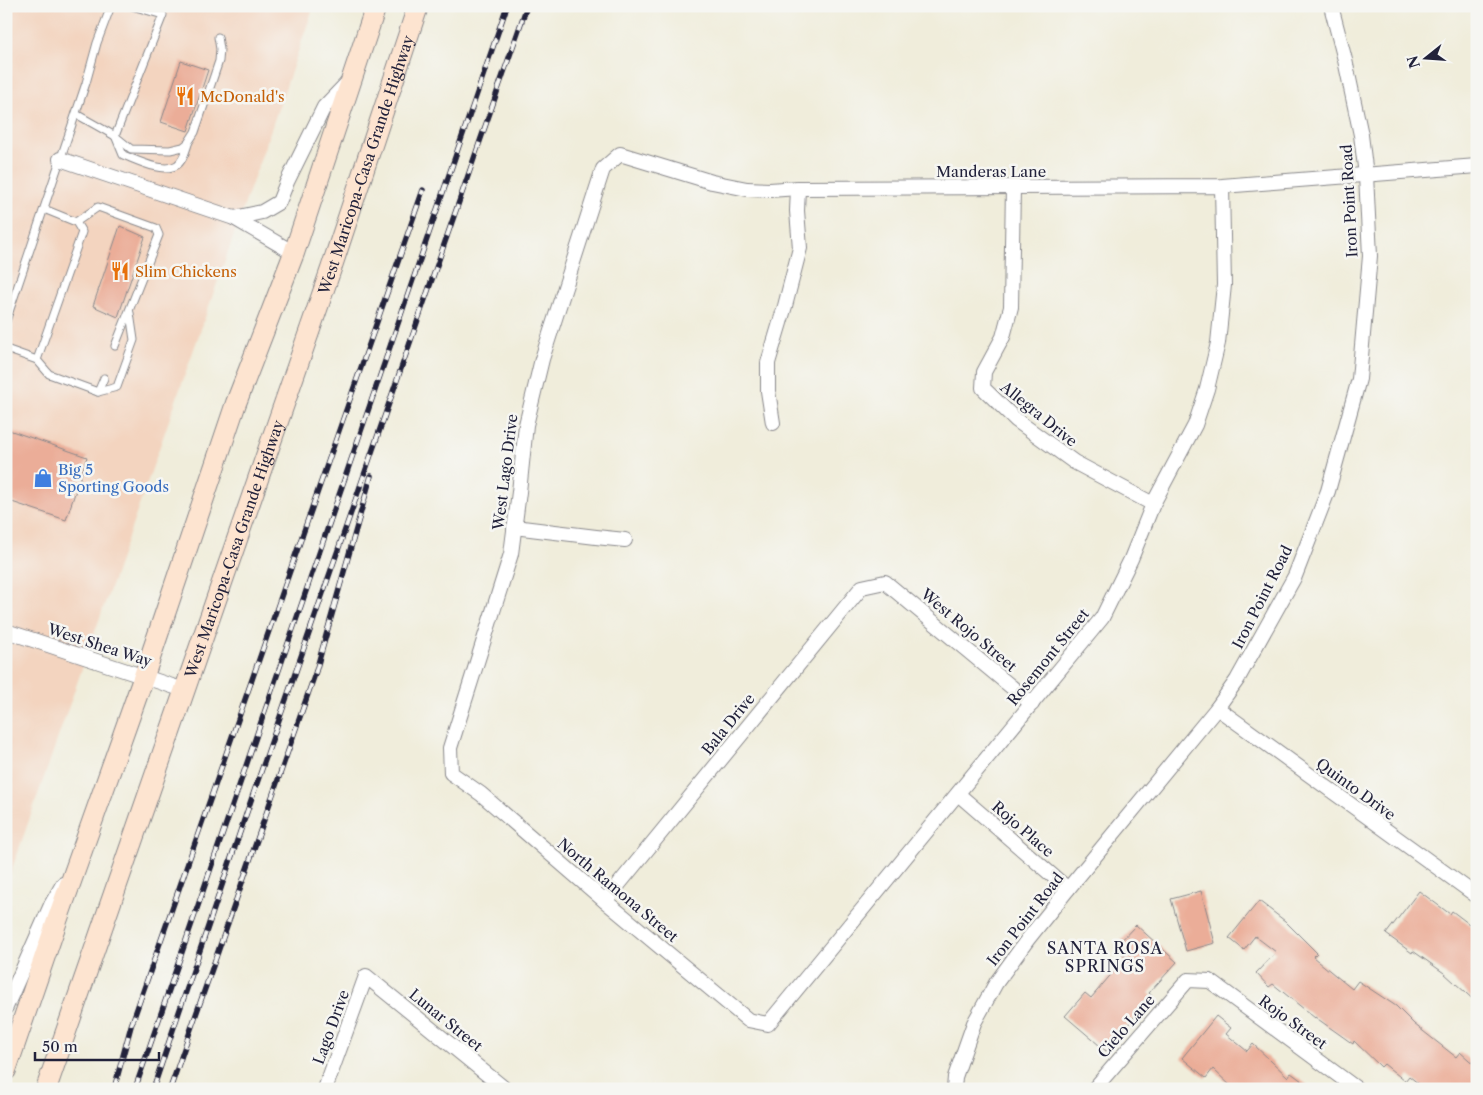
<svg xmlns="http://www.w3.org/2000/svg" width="1483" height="1095" font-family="'Libre Caslon Text',serif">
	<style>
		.built { fill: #f3d4bf }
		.building { fill: #ebad98 }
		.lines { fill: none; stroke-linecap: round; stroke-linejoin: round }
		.lane-casing { stroke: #89888b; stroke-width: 9 }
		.street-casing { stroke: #89888b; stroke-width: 16 }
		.secondary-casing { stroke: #89888b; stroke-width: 22 }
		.lane { stroke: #fff; stroke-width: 7 }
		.street { stroke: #fff; stroke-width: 14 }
		.secondary { stroke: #fde4d0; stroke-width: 20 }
		.rail-casing { stroke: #22223b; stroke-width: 5.5 }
		.rail { stroke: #f6f6f2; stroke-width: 4; stroke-dasharray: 11; stroke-linecap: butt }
		.labels { text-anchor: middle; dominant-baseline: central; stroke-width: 5; stroke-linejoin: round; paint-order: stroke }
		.food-label { font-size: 15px; fill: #c56008; stroke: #f6f6f2; text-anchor: start }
		.street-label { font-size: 15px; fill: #22223b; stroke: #f6f6f2 }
		.shop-label { font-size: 15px; fill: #366cbe; stroke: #f6f6f2; text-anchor: start }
		.neighbourhood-label { font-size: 16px; letter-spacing: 1px; fill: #22223b; stroke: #f6f6f2 }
	</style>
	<rect width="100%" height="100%" fill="#f6f6f2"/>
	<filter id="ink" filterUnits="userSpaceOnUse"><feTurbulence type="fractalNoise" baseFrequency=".02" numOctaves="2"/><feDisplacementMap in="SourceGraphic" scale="10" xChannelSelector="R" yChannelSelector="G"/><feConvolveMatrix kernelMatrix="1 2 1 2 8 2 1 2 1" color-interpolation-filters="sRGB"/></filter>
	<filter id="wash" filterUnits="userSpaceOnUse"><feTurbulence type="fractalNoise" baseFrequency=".0096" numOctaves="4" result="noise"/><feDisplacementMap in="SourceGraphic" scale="20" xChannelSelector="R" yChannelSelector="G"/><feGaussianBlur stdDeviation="1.12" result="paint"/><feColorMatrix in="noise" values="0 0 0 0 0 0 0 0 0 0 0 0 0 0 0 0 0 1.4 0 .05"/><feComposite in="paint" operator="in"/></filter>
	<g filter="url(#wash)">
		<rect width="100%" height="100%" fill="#f0eddb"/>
		<!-- built -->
		<path class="built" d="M6,6h308l-308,880z"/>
		<g id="blocks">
			<!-- building -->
			<g class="building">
				<path d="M181,61l27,9 -20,61 -27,-9z"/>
				<path d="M120,226l25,11 -27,80 -25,-11z"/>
				<path d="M6,429l81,28 -21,63 -60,-20z"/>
				<path d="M1201,891l14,52 -29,8 -15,-52z"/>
				<path d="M1419,891l31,23 2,-3 25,19v73l-33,-30 -31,-22 -1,2 -26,-19z"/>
				<path d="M1259,901l26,20 32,32 -4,4 39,32 6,-8 38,25 18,18 42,33 4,-5 17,15v22h-52l-16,-13 -4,5 -21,-17 -3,3 -27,-26 -1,3 -38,-27v1l-42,-34 -4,3 -13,-14 20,-21 -21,-16 -11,14 -15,-12z"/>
				<path d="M1136,925l41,37 -28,31 3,3 -46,55 -41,-35 20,-23 6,5 35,-41 -11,-10z"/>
				<path d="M1216,1016l15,12 -5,6 21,17 6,-7 35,33 3,-4 22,16h-79l-21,-20 -7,9 -24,-20z"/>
			</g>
		</g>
	</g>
	<g filter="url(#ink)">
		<use href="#blocks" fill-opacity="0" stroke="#89888b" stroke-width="1"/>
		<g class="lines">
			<!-- lane casing -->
			<g class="lane-casing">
				<g id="lane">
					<path d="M76,114l39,22 48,-121 -31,-9"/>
					<path d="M115,136l16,13 39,1 13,-3 5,-4 7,-11 24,-71 1,-12 -2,-12"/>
					<path d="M116,138l7,17c14,5 40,19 54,10 7,-5 9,-15 11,-21"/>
					<path d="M76,222l22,-15 58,21 3,7 -44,111"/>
					<path d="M6,321l80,-238 11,-40 14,-37"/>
					<path d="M6,349l31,11 45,-128 -6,-10 -32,-13"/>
					<path d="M37,360l12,14 49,18 6,-14"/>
					<path d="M98,392l19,-5 17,-47 -4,-27"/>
				</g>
			</g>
			<!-- street casing -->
			<g class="street-casing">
				<g id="street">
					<path d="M60,159l174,59 60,35"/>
					<path d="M1222,186l2,99 -6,58 -11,46 -12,36 -42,79 -22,55 -29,59 -334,406 -20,-4 -143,-119 -124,-107 -30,-21 -1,-25 61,-194 8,-62 7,-67 16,-66 61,-190 17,-15 92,28 35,7 23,1 28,-2 424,-2 255,-20"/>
					<path d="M1013,187l-2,120 -8,30 -19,35 -1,16 33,32 58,42 79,42"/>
					<path d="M234,218l28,-6 17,-10 8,-20 37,-75 25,-26"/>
					<path d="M773,423l-5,-32v-28l17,-57 15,-58 -3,-37 1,-23"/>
					<path d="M514,527l82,10 29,3"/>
					<path d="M6,631l178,59"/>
					<path d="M1217,708l260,188"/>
					<path d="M958,794l110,95"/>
					<path d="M605,901l257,-314 23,-5 147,122"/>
					<path d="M6,1007l45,-102 12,-21"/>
					<path d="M325,1089l41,-113 139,113"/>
					<path d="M954,1089l1,-12 19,-54 22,-40 32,-44 40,-50 149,-181 20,-28 58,-104 33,-85 31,-112 11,-123 -4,-81 -5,-40 -16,-75 -14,-54"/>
					<path d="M1094,1089l94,-109 22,1 147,108"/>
				</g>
			</g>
			<!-- secondary casing -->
			<g class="secondary-casing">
				<g id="secondary">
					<path d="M6,1070l52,-152 86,-242 92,-273 58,-150 82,-247"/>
					<path id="s1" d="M46,1089l285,-820 87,-263"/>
				</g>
			</g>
			<!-- lane -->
			<use href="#lane" class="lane"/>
			<!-- street -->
			<use href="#street" class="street"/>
			<!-- secondary -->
			<use href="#secondary" class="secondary"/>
			<!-- rail casing -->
			<g class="rail-casing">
				<g id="rail">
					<path d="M114,1089l17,-63 292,-836"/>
					<path d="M135,1089l372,-1083"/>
					<path d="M153,1089l87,-257 287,-826"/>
					<path d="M170,1089l146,-418 55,-195"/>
				</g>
			</g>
			<!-- rail -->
			<use href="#rail" class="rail"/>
		</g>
	</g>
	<!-- icons -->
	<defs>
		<g id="restaurant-bare" transform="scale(1.5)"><path d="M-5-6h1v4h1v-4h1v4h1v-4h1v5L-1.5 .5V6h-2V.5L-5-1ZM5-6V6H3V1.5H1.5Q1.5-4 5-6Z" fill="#e8710a" stroke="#f6f6f2" stroke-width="2.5" paint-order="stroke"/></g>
		<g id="shop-bare" transform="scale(1.5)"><path d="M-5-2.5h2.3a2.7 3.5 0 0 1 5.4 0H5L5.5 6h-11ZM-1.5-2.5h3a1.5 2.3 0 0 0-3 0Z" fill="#3f7fe0" stroke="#f6f6f2" stroke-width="2.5" paint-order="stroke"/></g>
	</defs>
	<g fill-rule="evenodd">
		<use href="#restaurant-bare" x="185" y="96"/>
		<use href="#restaurant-bare" x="120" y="271"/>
		<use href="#shop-bare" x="43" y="478"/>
	</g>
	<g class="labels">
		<!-- food labels -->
		<g class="food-label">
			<text x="200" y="96">McDonald's</text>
			<text x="135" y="271">Slim Chickens</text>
		</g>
		<!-- street labels -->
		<g class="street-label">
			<text stroke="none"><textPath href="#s1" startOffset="978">West Maricopa-Casa Grande Highway</textPath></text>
			<text x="991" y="171">Manderas Lane</text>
			<text transform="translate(1349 201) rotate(-93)">Iron Point Road</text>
			<text transform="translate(1039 414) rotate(39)">Allegra Drive</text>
			<text transform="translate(505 472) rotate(-83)">West Lago Drive</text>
			<text stroke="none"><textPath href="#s1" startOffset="572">West Maricopa-Casa Grande Highway</textPath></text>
			<text transform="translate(1262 597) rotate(-63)">Iron Point Road</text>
			<text transform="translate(969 630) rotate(40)">West Rojo Street</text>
			<text transform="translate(100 645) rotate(18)">West Shea Way</text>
			<text transform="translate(1048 657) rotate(-51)">Rosemont Street</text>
			<text transform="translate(728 724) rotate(-51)">Bala Drive</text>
			<text transform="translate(1356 789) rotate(36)">Quinto Drive</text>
			<text transform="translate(1023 829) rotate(41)">Rojo Place</text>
			<text transform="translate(618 890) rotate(40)">North Ramona Street</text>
			<text transform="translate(1025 919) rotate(-52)">Iron Point Road</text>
			<text transform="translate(446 1020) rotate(39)">Lunar Street</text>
			<text transform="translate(1293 1022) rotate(36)">Rojo Street</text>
			<text transform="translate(1126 1026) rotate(-49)">Cielo Lane</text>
			<text transform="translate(331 1027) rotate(-70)">Lago Drive</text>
		</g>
		<!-- shop labels -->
		<g class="shop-label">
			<text x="58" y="469">Big 5<tspan x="58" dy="17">Sporting Goods</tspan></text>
		</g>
		<!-- neighbourhood labels -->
		<g class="neighbourhood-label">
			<text x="1105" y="948">SANTA ROSA<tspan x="1105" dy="18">SPRINGS</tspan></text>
		</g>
	</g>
	<!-- margin -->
	<rect width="1483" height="1095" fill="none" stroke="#f6f6f2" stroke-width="25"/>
	<!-- north arrow -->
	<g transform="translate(1426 58) rotate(253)" stroke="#f6f6f2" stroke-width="4" paint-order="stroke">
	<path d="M0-4L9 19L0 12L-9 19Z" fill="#22223b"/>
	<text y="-8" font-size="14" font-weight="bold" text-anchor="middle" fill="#22223b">N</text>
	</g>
	<!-- scale -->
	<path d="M35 1052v8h124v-8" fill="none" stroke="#22223b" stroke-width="2.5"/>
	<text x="42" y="1052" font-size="15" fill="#22223b" stroke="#f6f6f2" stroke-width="4" paint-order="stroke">50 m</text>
</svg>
